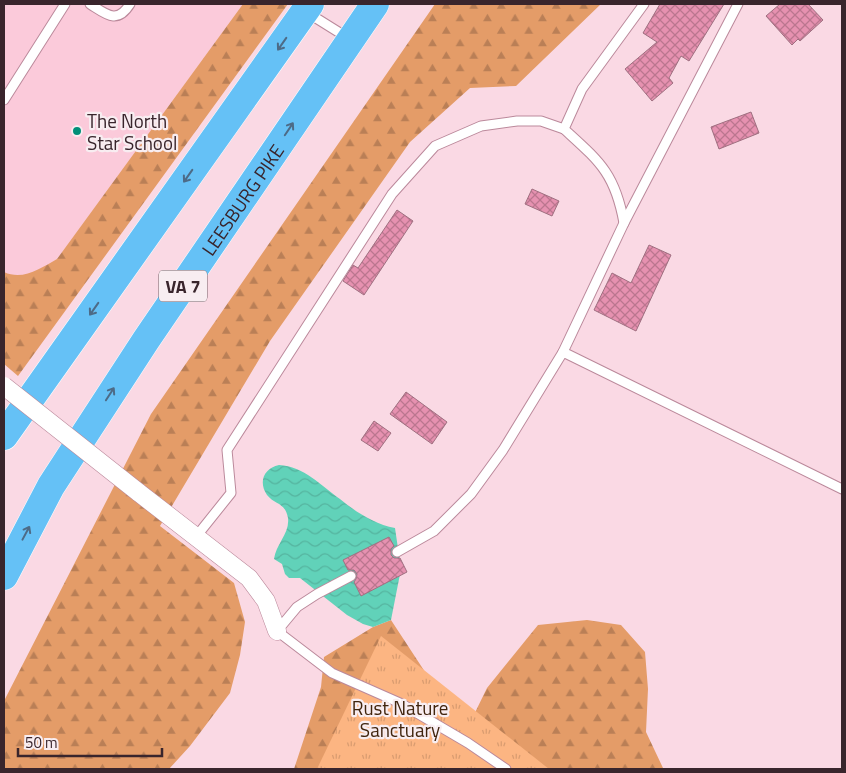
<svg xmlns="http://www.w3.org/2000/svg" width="846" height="773" font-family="'Titillium Web',sans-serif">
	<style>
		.built { fill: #fbcada }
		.forest { fill: url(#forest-firs) }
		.park { fill: url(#park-tufts) }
		.water { fill: url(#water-waves) }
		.building { fill: url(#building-cross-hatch); stroke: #9f6f80 }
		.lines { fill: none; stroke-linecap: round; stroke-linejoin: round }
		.service-casing { stroke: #bb899b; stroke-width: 11 }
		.minor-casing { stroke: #bb899b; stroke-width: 19 }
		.motorway-casing { stroke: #fff; stroke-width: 29 }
		.service { stroke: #fff; stroke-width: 9 }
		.minor { stroke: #fff; stroke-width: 18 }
		.motorway { stroke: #65c1f6; stroke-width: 28 }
		.minor-bridge-casing { stroke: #bb899b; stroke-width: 19; stroke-linecap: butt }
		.minor-bridge { stroke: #fff; stroke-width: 18 }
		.oneway { stroke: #4d6b87 }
		.poi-dot { fill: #018f78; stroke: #f8edf1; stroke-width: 2 }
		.labels { text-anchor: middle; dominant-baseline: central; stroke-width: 4.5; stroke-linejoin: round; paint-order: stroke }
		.shield { fill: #f8edf1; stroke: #726167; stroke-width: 1 }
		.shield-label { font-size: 18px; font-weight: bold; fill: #39252c }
		.poi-label { font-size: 19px; fill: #39252c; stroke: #f8edf1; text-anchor: start }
		.street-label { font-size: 19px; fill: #39252c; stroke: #f8edf1 }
		.park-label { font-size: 19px; fill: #40240d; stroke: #f8edf1 }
	</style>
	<defs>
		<pattern id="forest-firs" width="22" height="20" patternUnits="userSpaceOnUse" patternTransform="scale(1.25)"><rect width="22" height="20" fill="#e49c68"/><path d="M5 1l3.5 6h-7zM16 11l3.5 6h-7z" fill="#ba7f56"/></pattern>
		<pattern id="park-tufts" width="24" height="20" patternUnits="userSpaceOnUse" patternTransform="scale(1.25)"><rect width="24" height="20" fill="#fcb582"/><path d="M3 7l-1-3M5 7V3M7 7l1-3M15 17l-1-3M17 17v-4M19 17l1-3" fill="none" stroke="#d99c70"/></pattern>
		<pattern id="water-waves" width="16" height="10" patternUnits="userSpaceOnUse" patternTransform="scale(1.25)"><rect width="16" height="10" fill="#61d2b9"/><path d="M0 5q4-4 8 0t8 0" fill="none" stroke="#55b49f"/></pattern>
		<pattern id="building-cross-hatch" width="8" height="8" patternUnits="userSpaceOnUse" patternTransform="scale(1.25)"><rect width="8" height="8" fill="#e691b0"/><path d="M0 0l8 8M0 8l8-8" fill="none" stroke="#bb768f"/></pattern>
	</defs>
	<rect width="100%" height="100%" fill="#fad9e4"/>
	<!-- built -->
	<path class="built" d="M4,4h239l-239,328z"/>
	<!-- forest -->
	<g class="forest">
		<path d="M243,4h45l-270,372 -14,-12v-92c19,9 37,-4 53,-13z"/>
		<path d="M435,4h166l-85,82 -46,2 -60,54 -140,199 -110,185 74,57 11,39 -5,33 -10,38 -40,53 -21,23h-165v-68l147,-287z"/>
		<path d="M391,620l74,113 22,-45 51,-63 49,-5 34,5 24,27 3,37 -2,43 17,36 4,1h-373l27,-82 3,-30 49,-30z"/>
	</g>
	<!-- park -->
	<path class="park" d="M381,636l168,133h-232z"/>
	<!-- water -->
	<path class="water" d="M279,465c25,1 42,21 61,34 16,13 34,25 55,29l6,41 -10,51 -18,7 -10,-3 -16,-9 -47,-37h-11l-4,-4 -3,-10 -8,-5c2,-15 16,-26 14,-41 -3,-16 -13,-13 -21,-23 -9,-13 -3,-27 12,-30z"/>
	<!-- building -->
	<g class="building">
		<path d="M660,4h64l-35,57 -8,-5 -12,22 4,5 -21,18 -27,-32 32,-27 -14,-9z"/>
		<path d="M780,4h28l15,16 -23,21 -2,-2 -6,6 -26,-29z"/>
		<path d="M751,112l8,21 -40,16 -8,-22z"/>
		<path d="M532,189l27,12 -7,15 -27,-12z"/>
		<path d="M397,210l16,11 -49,74 -21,-14 10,-16 5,3z"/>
		<path d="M649,245l22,10 -35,76 -42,-21 18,-37 19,10z"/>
		<path d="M406,392l41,30 -15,22 -42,-30z"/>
		<path d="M374,421l17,12 -13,18 -17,-11z"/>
		<path d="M389,537l5,9 -3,3v6l3,3h6l7,14 -46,24 -7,-14 2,-3 1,-5 -3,-4h-6l-5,-10z"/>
	</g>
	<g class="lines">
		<!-- service casing -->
		<g class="service-casing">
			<g id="service">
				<path d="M90,4c16,10 27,21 40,0"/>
				<path d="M308,13l40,25"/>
				<path d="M4,100l61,-96"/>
				<path d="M624,223c-9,-50 -25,-62 -60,-94l18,-40 62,-85"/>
				<path d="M563,352l61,-129 114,-219"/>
				<path d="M195,538l36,-45 -4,-43 165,-256 43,-48 46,-20 36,-5h24l23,8"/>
				<path d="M397,552l37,-21 37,-37 32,-44 60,-98 279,137"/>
				<path d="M351,576l-34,18 -20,13 -20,24 55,42 68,30 68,40 38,26"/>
			</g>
		</g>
		<!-- minor casing -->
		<g class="minor-casing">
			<path id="minor" d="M138,492l111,86 17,23 11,30"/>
		</g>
		<!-- motorway casing -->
		<g class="motorway-casing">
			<g id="motorway">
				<path d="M4,436l306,-432"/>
				<path id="s1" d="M4,576l47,-90 95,-146 229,-336"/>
			</g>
		</g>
		<!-- service -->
		<use href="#service" class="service"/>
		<!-- minor -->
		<use href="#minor" class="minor"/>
		<!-- motorway -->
		<use href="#motorway" class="motorway"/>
		<!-- minor-bridge casing -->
		<g class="minor-bridge-casing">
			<path id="minor-bridge" d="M4,386l134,106"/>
		</g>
		<!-- minor-bridge -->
		<use href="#minor-bridge" class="minor-bridge"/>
	</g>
	<!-- one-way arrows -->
	<defs><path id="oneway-shaft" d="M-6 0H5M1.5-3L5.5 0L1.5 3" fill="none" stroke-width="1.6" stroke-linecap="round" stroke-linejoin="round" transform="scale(1.25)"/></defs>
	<g class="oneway">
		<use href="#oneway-shaft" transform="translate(282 44) rotate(125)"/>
		<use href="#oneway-shaft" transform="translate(289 129) rotate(-56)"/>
		<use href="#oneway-shaft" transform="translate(188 176) rotate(125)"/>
		<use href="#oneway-shaft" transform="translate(94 309) rotate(125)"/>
		<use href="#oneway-shaft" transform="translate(110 394) rotate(-57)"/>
		<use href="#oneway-shaft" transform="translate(26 533) rotate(-62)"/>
	</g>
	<!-- markers -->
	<circle class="poi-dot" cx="77" cy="131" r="5"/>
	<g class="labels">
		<!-- shield labels -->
		<rect class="shield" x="159" y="270.5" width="48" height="31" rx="4"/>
		<g class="shield-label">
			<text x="183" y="286">VA 7</text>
		</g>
		<!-- poi labels -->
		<g class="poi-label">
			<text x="87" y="120">The North<tspan x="87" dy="22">Star School</tspan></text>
		</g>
		<!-- street labels -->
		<g class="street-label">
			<text stroke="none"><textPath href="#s1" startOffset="446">LEESBURG PIKE</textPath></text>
		</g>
		<!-- park labels -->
		<g class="park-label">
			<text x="400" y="707">Rust Nature<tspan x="400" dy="22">Sanctuary</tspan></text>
		</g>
	</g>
	<!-- border -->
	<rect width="846" height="773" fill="none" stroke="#39252c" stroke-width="10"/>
	<!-- scale -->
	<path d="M18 748v8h144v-8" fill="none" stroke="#39252c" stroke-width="2.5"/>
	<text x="25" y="748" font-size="15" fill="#39252c" stroke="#f8edf1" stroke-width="4" paint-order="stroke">50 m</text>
</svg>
